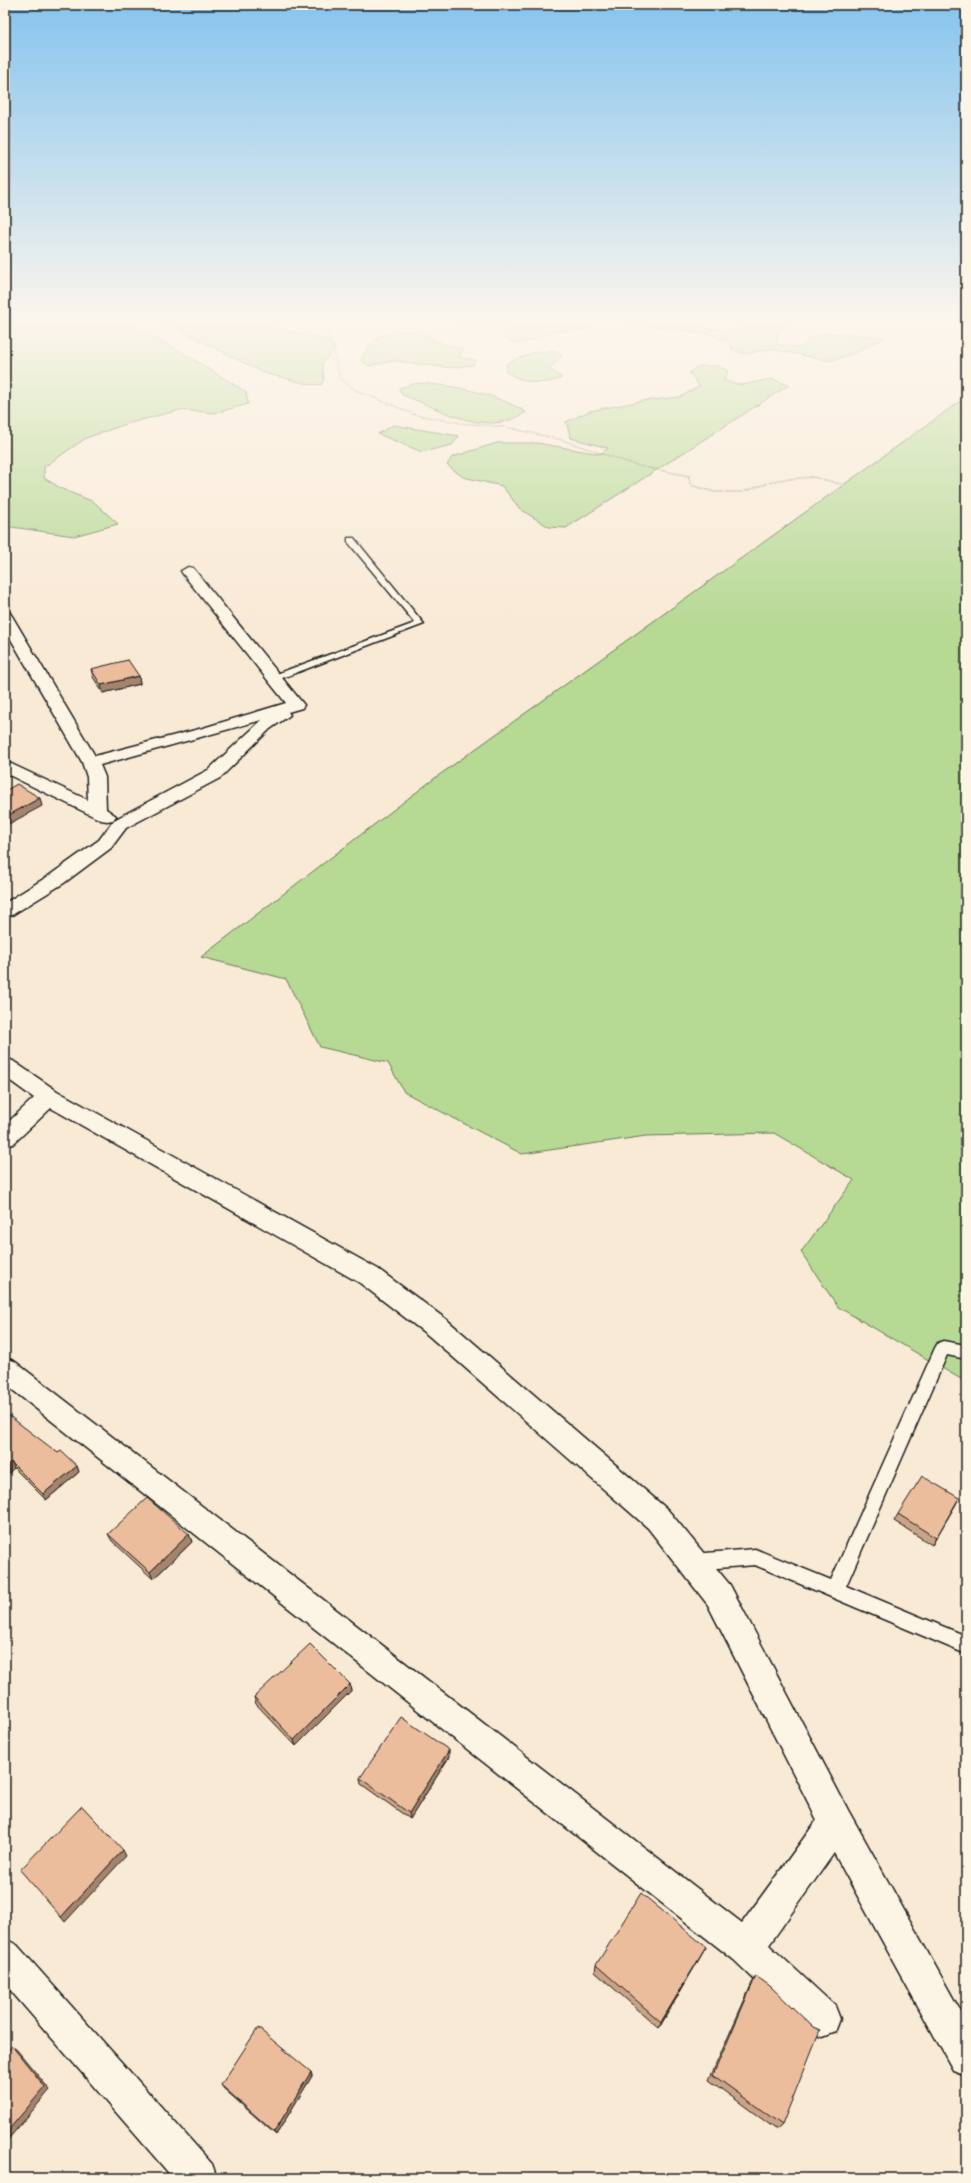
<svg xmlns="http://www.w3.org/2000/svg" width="971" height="2183" font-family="'Balsamiq Sans',sans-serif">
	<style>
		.green { fill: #b6d994; stroke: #697a58 }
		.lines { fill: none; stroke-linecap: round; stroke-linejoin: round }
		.service-casing { stroke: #1c1c1c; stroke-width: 3 }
		.minor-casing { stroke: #1c1c1c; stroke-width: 3 }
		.path { stroke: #1c1c1c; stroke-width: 1.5; stroke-dasharray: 0.5 1.5; stroke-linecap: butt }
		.service { fill: #fcf5e5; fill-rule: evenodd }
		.minor { fill: #fcf5e5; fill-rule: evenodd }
		.wall { fill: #cba386; stroke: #1c1c1c }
		.shaded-wall { fill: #a5846d; stroke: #1c1c1c }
		.building { fill: #ecbd9c; stroke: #1c1c1c }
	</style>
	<rect width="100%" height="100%" fill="#f9ead6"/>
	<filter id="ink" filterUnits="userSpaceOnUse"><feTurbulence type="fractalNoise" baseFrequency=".025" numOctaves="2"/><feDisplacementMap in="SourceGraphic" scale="8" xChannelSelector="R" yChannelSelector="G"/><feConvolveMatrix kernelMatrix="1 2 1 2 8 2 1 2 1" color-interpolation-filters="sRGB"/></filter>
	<g filter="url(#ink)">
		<!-- green -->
		<g class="green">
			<path d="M5,321h119l59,32 63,39 2,12 -33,9 -35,-3 -54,14 -40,14 -42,29v11l18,11 32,13 24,22 -44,12 -69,-10z"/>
			<path d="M162,321h82l81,18 11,9 -14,15 2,17 -3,5 -13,-1 -44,-11z"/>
			<path d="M451,321h135l8,4c-16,10 -23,3 -39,7 -18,4 -31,18 -51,6l3,-10z"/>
			<path d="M619,321c17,0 37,-3 53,0 26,4 61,19 83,0h33l-9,13 -3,10 26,4 9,-11 18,-4 57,4 -29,15 -26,9 -60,-12 -26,5 -13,-5 -2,-7 -17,-7z"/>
			<path d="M402,331l18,1 23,12 20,5 -4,8 17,3 -3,5 -23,3 -56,-7 -26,5 -7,-6c10,-22 19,-26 41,-29z"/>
			<path d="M555,351l7,4 -13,14 13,9c-21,8 -37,5 -56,-6l1,-9 28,-11z"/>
			<path d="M699,366h18l11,5 -4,10 18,4 29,-6 18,6 -223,143 -17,-1 -29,-18 -18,-23 -39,-9 -16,-12 5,-8 45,-14h40l63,11 8,-6 -37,-10 -5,-16 24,-11 52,-10 38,-4 20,-11 -11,-13z"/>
			<path d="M417,383c37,2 77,10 109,29 -40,27 -84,-3 -124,-17l-3,-7z"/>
			<path d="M966,397v985l-128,-75 -37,-55 53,-72 -80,-47 -128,3 -124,18 -118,-62 -16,-29 -68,-16 -34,-68 -85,-22 234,-179z"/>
			<path d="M393,425l66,11 -7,9 -30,7 -44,-18z"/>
		</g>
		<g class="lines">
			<!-- service casing -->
			<g class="service-casing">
				<g id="service">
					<path d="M348,538h6l70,86 -147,56h-6v-4l144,-53 -67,-81z"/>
					<path d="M943,1341l23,4v14l-19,-4 -101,231 120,50v18l-211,-89 -62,5 -6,-2 -3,-6 3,-6 6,-2 62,-5 76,31 104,-232 3,-5z"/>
				</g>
			</g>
			<!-- minor casing -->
			<g class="minor-casing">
				<g id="minor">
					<path d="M188,567l5,1 111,137 -2,3 -14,4 2,3 -20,14 -50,49 -94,50 -15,20 -47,35 -52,32 -7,2v-14l45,-28 49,-35 15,-20 94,-50 54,-50 -162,45 5,12 1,32 10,7 -3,4 -6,1 -6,-1 -96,-47v-12l83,39 -1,-23 -5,-15 -77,-133v-17l5,1 2,3 83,140 108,-28 83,-25 -103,-129 -2,-3z"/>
					<path d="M5,1058l8,3 44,30 321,178 69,51 221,190 62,75 118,225 118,211v54l-13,-5 -119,-217 -65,92 66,61 5,13 -5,13 -13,5 -13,-5 -75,-72 -729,-576v-26l9,3 728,562 75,-103 -109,-215 -60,-77 -219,-192 -69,-53 -309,-175 -38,36 -8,2v-21l29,-27 -29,-21z"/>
					<path d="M5,1939l12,6 195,219 5,14h-44l-168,-194z"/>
				</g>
			</g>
			<!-- path -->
			<path class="path" d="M326,321l14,57 15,12 61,25 45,8 45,4 56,13 77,26 50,10 1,9 24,7h28l36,-12 35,-3 28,7"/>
			<!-- service -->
			<use href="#service" class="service"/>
			<!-- minor -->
			<use href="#minor" class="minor"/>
		</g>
		<!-- wall -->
		<g class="wall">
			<path d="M91,669l48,7 1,8 -37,9 -10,-16z"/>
			<path d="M5,1418l72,48 2,6 -33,28 -32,-32 -6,6 -3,-3z"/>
			<path d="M959,1498l-27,47 -38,-24 4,-7z"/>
			<path d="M108,1534h81l3,8 -39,37 -41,-38z"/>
			<path d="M350,1684l1,7 -55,55 -40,-42 -2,-7z"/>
			<path d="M449,1757l-39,62 -49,-35 -1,-6z"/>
			<path d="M706,1947l-4,7 -43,74 -64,-56 1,-7z"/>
			<path d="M756,1976l26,149 -5,5 -68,-50 43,-97z"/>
			<path d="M311,2072l1,4 -36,59 -52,-46 -3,-4z"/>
		</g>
		<!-- shaded-wall -->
		<g class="shaded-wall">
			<path d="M139,676l1,8 -37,9 -2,-8z"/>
			<path d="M40,798l2,8 -37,20v-9z"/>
			<path d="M11,1462l3,6 -6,6 -3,-6z"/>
			<path d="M77,1466l2,6 -33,28 -3,-6z"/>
			<path d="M959,1498l-4,8 -23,39 4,-7z"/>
			<path d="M189,1534l3,8 -39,37 -3,-7z"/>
			<path d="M350,1684l1,7 -55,55 -2,-6z"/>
			<path d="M449,1750v7l-39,62 -1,-6z"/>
			<path d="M123,1850l3,6 -61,66 -4,-5z"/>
			<path d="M706,1947l-4,7 -43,74 2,-6z"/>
			<path d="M12,2046l5,4 33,40 -45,53v-9z"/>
			<path d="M311,2072l1,4 -36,59 -2,-3z"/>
		</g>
		<!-- building -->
		<g class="building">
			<path d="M128,660l11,16 -38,9 -10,-16z"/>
			<path d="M17,784l23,14 -35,19v-26z"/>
			<path d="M8,1415l50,38 3,-2 16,15 -34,28 -32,-32 -6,5v-49z"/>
			<path d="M922,1476l37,22 -23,40 -38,-24z"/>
			<path d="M147,1498l42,36 -39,38 -42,-38z"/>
			<path d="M310,1644l40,40 -56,56 -40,-43z"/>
			<path d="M401,1717l48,33 -40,63 -49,-35z"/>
			<path d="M82,1806l41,44 -62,67 -41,-47z"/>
			<path d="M641,1893l65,54 -45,75 -65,-57z"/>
			<path d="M756,1976l14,10 43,41 7,3 -38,95 -69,-50z"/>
			<path d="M258,2028l53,44 -37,60 -53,-47z"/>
			<path d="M12,2046l33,41 -40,47v-80z"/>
		</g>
	</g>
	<!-- sky -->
	<linearGradient id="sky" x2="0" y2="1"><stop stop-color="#86c4ee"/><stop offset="0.51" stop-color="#fcf6ed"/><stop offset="1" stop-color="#fcf6ed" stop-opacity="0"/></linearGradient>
	<rect width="971" height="627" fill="url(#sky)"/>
	<!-- margin -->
	<rect width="971" height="2183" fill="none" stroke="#fcf5e5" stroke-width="20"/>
	<rect x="10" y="10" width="951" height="2163" fill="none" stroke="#1c1c1c" stroke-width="1.5" filter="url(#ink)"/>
</svg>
